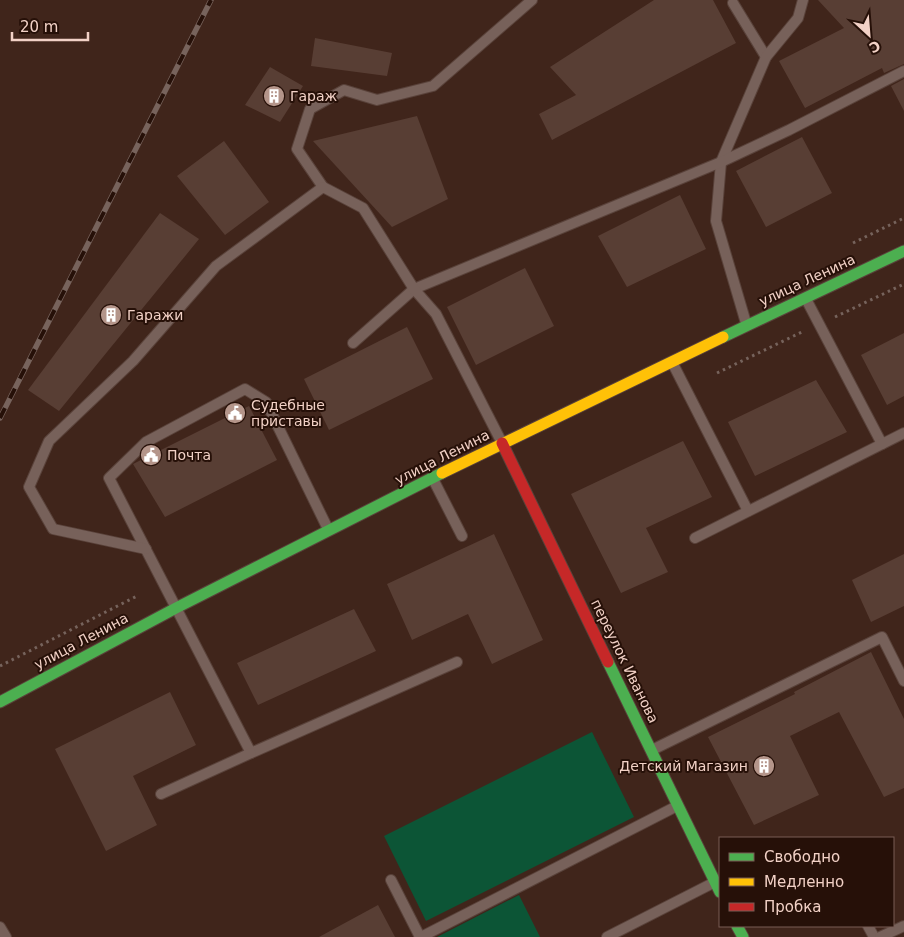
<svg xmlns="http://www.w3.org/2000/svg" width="904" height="937" font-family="'DejaVu Sans',sans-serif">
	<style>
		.green { fill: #0c5536 }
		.building { fill: #583e34 }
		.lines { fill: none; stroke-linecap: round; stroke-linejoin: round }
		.lane-casing { stroke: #59423a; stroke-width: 12 }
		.fast-casing { stroke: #59423a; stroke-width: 13 }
		.slow-casing { stroke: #59423a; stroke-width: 13 }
		.jam-casing { stroke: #59423a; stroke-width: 13 }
		.path { stroke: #76635c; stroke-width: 3; stroke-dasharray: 2.5 4; stroke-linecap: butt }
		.lane { stroke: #77615a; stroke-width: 10 }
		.fast { stroke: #4caf50; stroke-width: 11 }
		.slow { stroke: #ffc107; stroke-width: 11 }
		.jam { stroke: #c62828; stroke-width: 11 }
		.rail-casing { stroke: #77635c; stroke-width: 5.5 }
		.rail { stroke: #261008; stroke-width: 4; stroke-dasharray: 11; stroke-linecap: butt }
		.labels { text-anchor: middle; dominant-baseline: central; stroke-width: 4; stroke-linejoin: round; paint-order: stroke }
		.poi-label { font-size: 14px; fill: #f2d1c6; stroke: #261008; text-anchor: start }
		.street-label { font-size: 14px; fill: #f2d1c6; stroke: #261008 }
	</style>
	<rect width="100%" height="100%" fill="#40251b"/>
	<!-- green -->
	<g class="green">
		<path d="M592,732l42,85 -208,104 -42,-85z"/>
		<path d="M519,895l21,42h-103z"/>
	</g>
	<!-- building -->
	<g class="building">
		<path d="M654,0h59l23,43 -184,97 -13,-26 37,-19 -26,-28z"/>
		<path d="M818,0h86v64l-20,9 -2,-5 -77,40 -26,-47 65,-33z"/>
		<path d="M315,38l77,15 -5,23 -76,-10z"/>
		<path d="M270,67l33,19 -23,36 -35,-17z"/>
		<path d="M904,79v32l-13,-25z"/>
		<path d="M417,116l31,83 -56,28 -79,-86z"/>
		<path d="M802,137l30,56 -66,34 -30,-56z"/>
		<path d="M224,141l45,61 -44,33 -48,-59z"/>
		<path d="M680,195l26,54 -79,38 -29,-51z"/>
		<path d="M160,213l39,26 -140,172 -31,-21z"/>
		<path d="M525,268l29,58 -78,39 -29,-58z"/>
		<path d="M407,327l26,52 -104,51 -25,-51z"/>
		<path d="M904,333v63l-17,9 -26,-50z"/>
		<path d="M816,380l31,52 -92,44 -27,-54z"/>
		<path d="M249,406l28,54 -112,57 -32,-53z"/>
		<path d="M683,441l29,56 -66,31 22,44 -47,21 -50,-99z"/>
		<path d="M494,534l49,106 -51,24 -24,-50 -56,26 -25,-56z"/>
		<path d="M904,554v52l-33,16 -19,-42z"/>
		<path d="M354,609l22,42 -118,54 -21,-42z"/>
		<path d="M871,652l33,67v69l-20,9 -45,-85 -49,24 29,59 -65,30 -46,-88 87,-43 -1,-2z"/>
		<path d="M170,692l26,53 -63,31 24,49 -51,26 -51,-102z"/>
		<path d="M378,905l17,32h-76z"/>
	</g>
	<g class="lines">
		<!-- lane casing -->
		<g class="lane-casing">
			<g id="lane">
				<path d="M733,3l33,54"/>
				<path d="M323,187l-26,-38 13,-40 34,-19 33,10 56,-14 99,-86"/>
				<path d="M806,299l76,145"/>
				<path d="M746,323l-30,-102 5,-59 45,-105 32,-39 5,-18"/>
				<path d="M353,343l61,-54 307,-127 68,-32 115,-59"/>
				<path d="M673,364l75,147"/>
				<path d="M433,479l29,57"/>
				<path d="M328,529l-62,-127 -21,-13 -99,53 -37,36 142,275 206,-91"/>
				<path d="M695,538l209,-105"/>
				<path d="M146,549l-93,-20 -24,-42 20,-46 84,-80 83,-95 107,-79 40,21 51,81 22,25 65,127"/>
				<path d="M652,750l230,-113 22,44"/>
				<path d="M161,794l90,-41"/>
				<path d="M391,880l29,57"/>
				<path d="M868,926l6,11"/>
				<path d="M0,927l6,10"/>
				<path d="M421,937l256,-131"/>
				<path d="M607,937l106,-54"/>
				<path d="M880,937l24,-11"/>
			</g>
		</g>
		<!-- fast casing -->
		<g class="fast-casing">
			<g id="fast">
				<path d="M723,337l181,-86"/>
				<path d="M608,662l112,230"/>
				<path d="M0,702l176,-94 266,-135"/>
				<path d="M737,926l6,11"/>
			</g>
		</g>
		<!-- slow casing -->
		<g class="slow-casing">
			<path id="slow" d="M442,473l281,-136"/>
		</g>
		<!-- jam casing -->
		<g class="jam-casing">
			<path id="jam" d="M502,443l106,219"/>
		</g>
		<!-- path -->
		<g class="path">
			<path d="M853,243l51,-25"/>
			<path d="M835,317l69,-33"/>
			<path d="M717,373l87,-42"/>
			<path d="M0,666l137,-70"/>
		</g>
		<!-- lane -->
		<use href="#lane" class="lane"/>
		<!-- fast -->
		<use href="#fast" class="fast"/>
		<!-- slow -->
		<use href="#slow" class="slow"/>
		<!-- jam -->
		<use href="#jam" class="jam"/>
		<!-- rail casing -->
		<g class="rail-casing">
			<path id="rail" d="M0,418l211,-418"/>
		</g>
		<!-- rail -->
		<use href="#rail" class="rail"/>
	</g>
	<!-- icons -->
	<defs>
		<g id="building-disc" transform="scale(1.125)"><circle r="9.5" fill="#b4958a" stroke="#261008"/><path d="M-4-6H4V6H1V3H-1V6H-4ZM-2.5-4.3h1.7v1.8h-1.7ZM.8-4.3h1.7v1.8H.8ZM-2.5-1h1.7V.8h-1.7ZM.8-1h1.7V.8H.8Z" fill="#fff"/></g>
		<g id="civic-disc" transform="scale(1.125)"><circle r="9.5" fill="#b4958a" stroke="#261008"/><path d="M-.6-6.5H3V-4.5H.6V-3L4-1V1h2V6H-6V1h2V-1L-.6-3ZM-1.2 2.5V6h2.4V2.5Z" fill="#fff"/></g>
	</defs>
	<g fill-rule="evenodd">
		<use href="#building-disc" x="274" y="96"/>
		<use href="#building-disc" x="111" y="315"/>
		<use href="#civic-disc" x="235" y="413"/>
		<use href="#civic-disc" x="151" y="455"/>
		<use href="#building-disc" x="764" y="766"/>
	</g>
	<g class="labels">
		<!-- poi labels -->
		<g class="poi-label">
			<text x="290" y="96">Гараж</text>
			<text x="127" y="315">Гаражи</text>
			<text x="251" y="405">Судебные<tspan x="251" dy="16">приставы</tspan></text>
			<text x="167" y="455">Почта</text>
			<text x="748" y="766" text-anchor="end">Детский Магазин</text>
		</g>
		<!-- street labels -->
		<g class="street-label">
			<text transform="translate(807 280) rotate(-25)">улица Ленина</text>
			<text transform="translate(442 457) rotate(-27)">улица Ленина</text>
			<text transform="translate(81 641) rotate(-28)">улица Ленина</text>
			<text transform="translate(625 661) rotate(64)">переулок Иванова</text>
		</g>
	</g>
	<!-- legend -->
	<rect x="719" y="837" width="175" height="90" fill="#261008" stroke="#785d54"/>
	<rect x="729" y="853" width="25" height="8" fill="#4caf50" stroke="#785d54"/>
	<text x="764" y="862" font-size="15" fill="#f2d1c6">Свободно</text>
	<rect x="729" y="878" width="25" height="8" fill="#ffc107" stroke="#785d54"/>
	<text x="764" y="887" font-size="15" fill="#f2d1c6">Медленно</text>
	<rect x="729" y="903" width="25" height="8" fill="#c62828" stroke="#785d54"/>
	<text x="764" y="912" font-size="15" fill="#f2d1c6">Пробка</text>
	<!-- north arrow -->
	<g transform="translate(869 35) rotate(154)" stroke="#261008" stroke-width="4" paint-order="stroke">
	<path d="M0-4L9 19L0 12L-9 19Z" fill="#f2d1c6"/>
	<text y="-8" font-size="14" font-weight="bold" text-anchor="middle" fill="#f2d1c6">С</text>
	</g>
	<!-- scale -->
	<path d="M12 32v8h76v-8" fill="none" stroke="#f2d1c6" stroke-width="2.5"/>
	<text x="20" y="32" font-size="15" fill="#f2d1c6" stroke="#261008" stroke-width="4" paint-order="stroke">20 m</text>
</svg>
